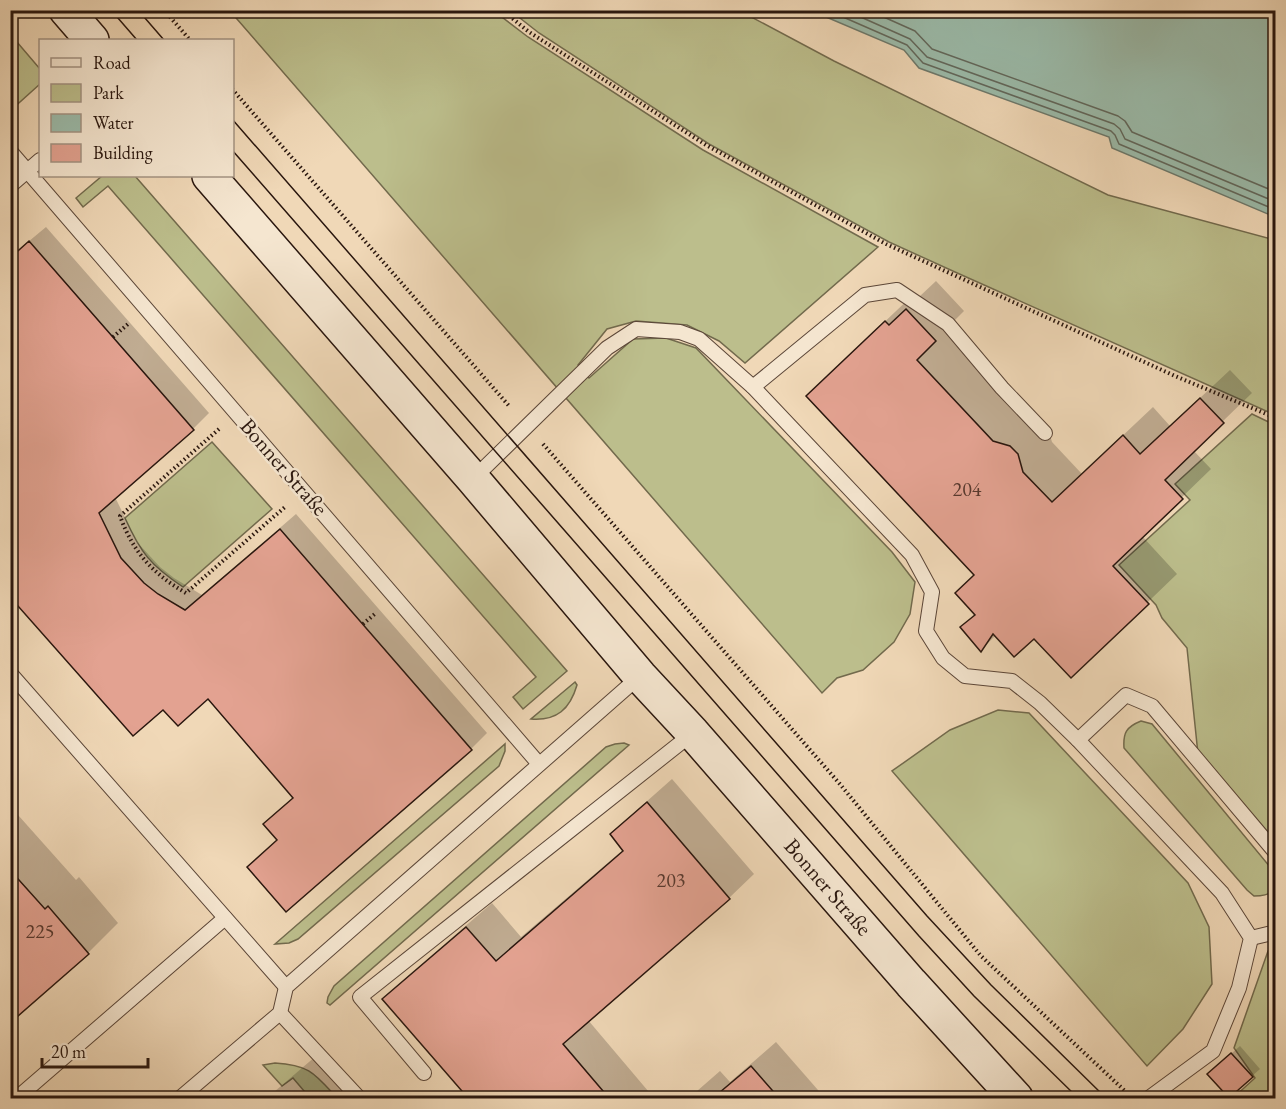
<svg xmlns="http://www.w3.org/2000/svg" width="1286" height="1109" font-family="'EB Garamond',serif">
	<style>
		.green { fill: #bcbe8c; stroke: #726a4d; stroke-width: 1.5 }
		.water { fill: #9bbbaa; stroke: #6d796c; stroke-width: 1.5 }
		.shadow { fill: #0003 }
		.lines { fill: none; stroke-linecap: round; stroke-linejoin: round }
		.shore { stroke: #62685c; stroke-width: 1.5 }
		.building { fill: #e3a291; stroke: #29160e; stroke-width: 1.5 }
		.service-casing { stroke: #5b4638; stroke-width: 16 }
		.secondary-casing { stroke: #29160e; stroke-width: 36 }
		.path { stroke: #29160e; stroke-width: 4; stroke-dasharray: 1.5 3; stroke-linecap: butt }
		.service { stroke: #f5e6d0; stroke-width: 14 }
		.secondary { stroke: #f5e6d0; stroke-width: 33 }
		.tram { stroke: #29160e; stroke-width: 1.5 }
		.labels { text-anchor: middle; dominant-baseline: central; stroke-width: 5; stroke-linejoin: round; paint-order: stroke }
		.number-label { font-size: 20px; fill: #58392f }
		.street-label { font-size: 22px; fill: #29160e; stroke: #f5e6d0 }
	</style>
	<rect width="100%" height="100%" fill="#f0d8b7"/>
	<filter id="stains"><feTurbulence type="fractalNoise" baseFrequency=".00333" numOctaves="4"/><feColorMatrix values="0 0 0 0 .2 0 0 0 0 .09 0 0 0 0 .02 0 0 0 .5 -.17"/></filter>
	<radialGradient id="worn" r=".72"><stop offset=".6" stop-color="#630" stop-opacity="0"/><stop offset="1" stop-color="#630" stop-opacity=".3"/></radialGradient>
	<!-- green -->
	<g class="green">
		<path d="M230,11h264l34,26 175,113 175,97 -133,116 -26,-22 -32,-16 -51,-4 -29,8 -29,36 11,13 44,-39 33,-1 30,10 196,204 23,30 -5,32 -16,28 -31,28 -26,8 -15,15z"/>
		<path d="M511,11h229l94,50 274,134 167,45v175l-320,-143 -66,-30 -180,-98 -170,-111z"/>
		<path d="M11,35l29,34v15l-29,26v-15l3,-3 -3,-4z"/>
		<path d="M102,176h33l432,495 -44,38 -10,-12 23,-20 -428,-491 -25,21 -7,-9z"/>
		<path d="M1252,414l23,11v425l-77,-96 -11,-106 -25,-30 -6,-13 -37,-40 71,-65 -15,-16z"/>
		<path d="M212,442l60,67 -89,78c-33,-22 -42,-34 -58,-69z"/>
		<path d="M575,682l2,3c-7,24 -20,36 -46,34z"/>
		<path d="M998,710l31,3 159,170 21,44 3,57 -29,45 -36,37 -255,-295 58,-41z"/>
		<path d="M1141,721l11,3 123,149c2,18 -3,23 -21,23l-7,-6 -123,-142c-1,-15 2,-21 17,-27z"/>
		<path d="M624,743l5,2 -299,260 -3,-2 1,-6 6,-11 272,-239 9,-3z"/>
		<path d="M505,744v7l-6,15 -201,173 -9,4 -14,1z"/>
		<path d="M1275,949v149h-42l22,-20 -21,-30 34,-97z"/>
		<path d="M275,1063c35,2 40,11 62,35h-27l-17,-20 -11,8 -19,-21z"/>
	</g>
	<!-- water -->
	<path class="water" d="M812,11h463v206l-163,-69 -3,-11 -190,-69 -15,-18z"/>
	<!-- shadow -->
	<g class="shadow">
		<path d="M46,227l163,186 -16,16 -78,68 22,45 23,25 14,11 28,17 94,-81 191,219 -16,16 -185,161 -8,-71 -13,-15 29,-27 -284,-326v-214z"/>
		<path d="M936,281l28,30 -19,19 102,95 5,17 30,32 71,-67 17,19 60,-56 22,23 -59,57 18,19 -69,67 35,38 -106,102 -37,-40 -38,-1 -15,15 -19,-23 13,-14v-39l-138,-207 78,-74 4,4z"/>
		<path d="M672,779l82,95 -25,24 -141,122 66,78h-186l-84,-99 25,-24 83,-72 29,34 103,-88 -12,-15 25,-24z"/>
		<path d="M10,806l66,74 3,-3 39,46 -30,30 -78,68z"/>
		<path d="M776,1042l49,56h-136l31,-27 10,11z"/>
		<path d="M1240,1046l20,23 -8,7 -35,-10z"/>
		<path d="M323,1050l41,48h-97z"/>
	</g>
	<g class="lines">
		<!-- shore -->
		<g class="shore">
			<path d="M827,10l80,35 16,18 188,68 4,4 4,9 157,66"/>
			<path d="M845,10l65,29 17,18 187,67 6,5 5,10 151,63"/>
			<path d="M868,10l47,21 17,18 186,67 7,5 7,11 144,60"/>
		</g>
	</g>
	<!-- building -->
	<g class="building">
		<path d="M29,241l165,189 -95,83 22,45 23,25 14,11 27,16 95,-81 192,221 -186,162 -39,-45 30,-27 -14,-16 30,-26 -85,-99 -30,27 -15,-16 -30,26 -123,-139v-339z"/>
		<path d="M906,309l30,32 -19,19 76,81 17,5 8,8 5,18 29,30 71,-67 17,19 60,-56 24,25 -59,57 18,19 -70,67 36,38 -78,74 -37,-39 -20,18 -21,-23 -12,18 -21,-25 15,-12 -20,-22 19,-18 -168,-179 79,-75 4,4z"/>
		<path d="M647,802l83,97 -167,145 46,54h-141l-86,-99 84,-72 30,34 127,-110 -13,-17z"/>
		<path d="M10,870l35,39 3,-3 41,48 -79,69z"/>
		<path d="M1231,1053l22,24 -24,21 -22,-24z"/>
		<path d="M751,1066l28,32h-66z"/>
	</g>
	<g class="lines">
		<!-- service casing -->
		<g class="service-casing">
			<g id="service">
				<path d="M10,151l529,613"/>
				<path d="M10,186l30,-26"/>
				<path d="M753,387l112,-92 32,-5 51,34 54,64 43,45"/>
				<path d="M473,479l134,-131 29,-19 44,3 19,7 54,48 159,168 20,37 -6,39 17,27 22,18 47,5 28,22 38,37 144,153 29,45 -12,50 -26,63 -64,47"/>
				<path d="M10,673l276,314"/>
				<path d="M1078,740l48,-45 26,11 124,147"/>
				<path d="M1251,938l25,-6"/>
				<path d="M280,1013l79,85"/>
				<path d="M424,1073l-64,-76 333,-264"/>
				<path d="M17,1098l208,-180"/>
				<path d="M180,1098l100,-85 6,-26 354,-311"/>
			</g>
		</g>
		<!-- secondary casing -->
		<g class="secondary-casing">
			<g id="secondary">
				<path d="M66,10l26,30"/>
				<path d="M209,176l264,303 167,197 53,57 218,250 105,115"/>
			</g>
		</g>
		<!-- path -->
		<g class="path">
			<path d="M164,10l26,30"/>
			<path d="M502,10l27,22 177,113 180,99 289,132 101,42"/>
			<path d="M232,89l278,318"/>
			<path d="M113,337l15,-13"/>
			<path d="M219,429l-99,87c13,36 33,58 66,77l99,-86"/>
			<path d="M543,444l296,339 142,173 144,135"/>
			<path d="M363,624l13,-11"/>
		</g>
		<!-- service -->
		<use href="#service" class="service"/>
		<!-- secondary -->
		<use href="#secondary" class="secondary"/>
		<!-- tram -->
		<g class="tram">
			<path d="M111,10l26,30"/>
			<path d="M138,10l26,30"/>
			<path d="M232,119l695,797 64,69 115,113"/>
			<path d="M232,150l687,786 55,60 104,102"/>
		</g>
	</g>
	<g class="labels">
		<!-- number labels -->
		<g class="number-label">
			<text x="967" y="489">204</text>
			<text x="671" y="880">203</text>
			<text x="40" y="931">225</text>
		</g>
		<!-- street labels -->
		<g class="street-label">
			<text transform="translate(284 467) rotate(49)">Bonner Straße</text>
			<text transform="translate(828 887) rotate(49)">Bonner Straße</text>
		</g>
	</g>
	<!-- margin -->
	<rect width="1286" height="1109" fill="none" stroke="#f0d8b7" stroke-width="36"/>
	<rect x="12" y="12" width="1262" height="1085" fill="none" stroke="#29160e" stroke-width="3"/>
	<rect x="18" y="18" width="1250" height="1073" fill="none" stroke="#29160e" stroke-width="1.5"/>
	<!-- legend -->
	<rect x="39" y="39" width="195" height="138" fill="#f5e6d0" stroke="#a39382" stroke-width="1.5"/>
	<rect x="51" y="58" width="30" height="9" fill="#f5e6d0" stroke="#a39382" stroke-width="1.5"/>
	<text x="93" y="69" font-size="18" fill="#29160e">Road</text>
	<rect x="51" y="84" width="30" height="18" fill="#bcbe8c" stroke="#a39382" stroke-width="1.5"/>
	<text x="93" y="99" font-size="18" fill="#29160e">Park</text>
	<rect x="51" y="114" width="30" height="18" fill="#9bbbaa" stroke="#a39382" stroke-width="1.5"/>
	<text x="93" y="129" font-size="18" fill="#29160e">Water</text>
	<rect x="51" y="144" width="30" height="18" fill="#e3a291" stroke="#a39382" stroke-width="1.5"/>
	<text x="93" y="159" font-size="18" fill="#29160e">Building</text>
	<!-- scale -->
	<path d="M42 1058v9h106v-9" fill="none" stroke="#29160e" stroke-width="3"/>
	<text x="51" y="1058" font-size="18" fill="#29160e" stroke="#f5e6d0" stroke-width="4.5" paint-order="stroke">20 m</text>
	<rect width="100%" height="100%" filter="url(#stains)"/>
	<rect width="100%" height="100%" fill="url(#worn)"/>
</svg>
